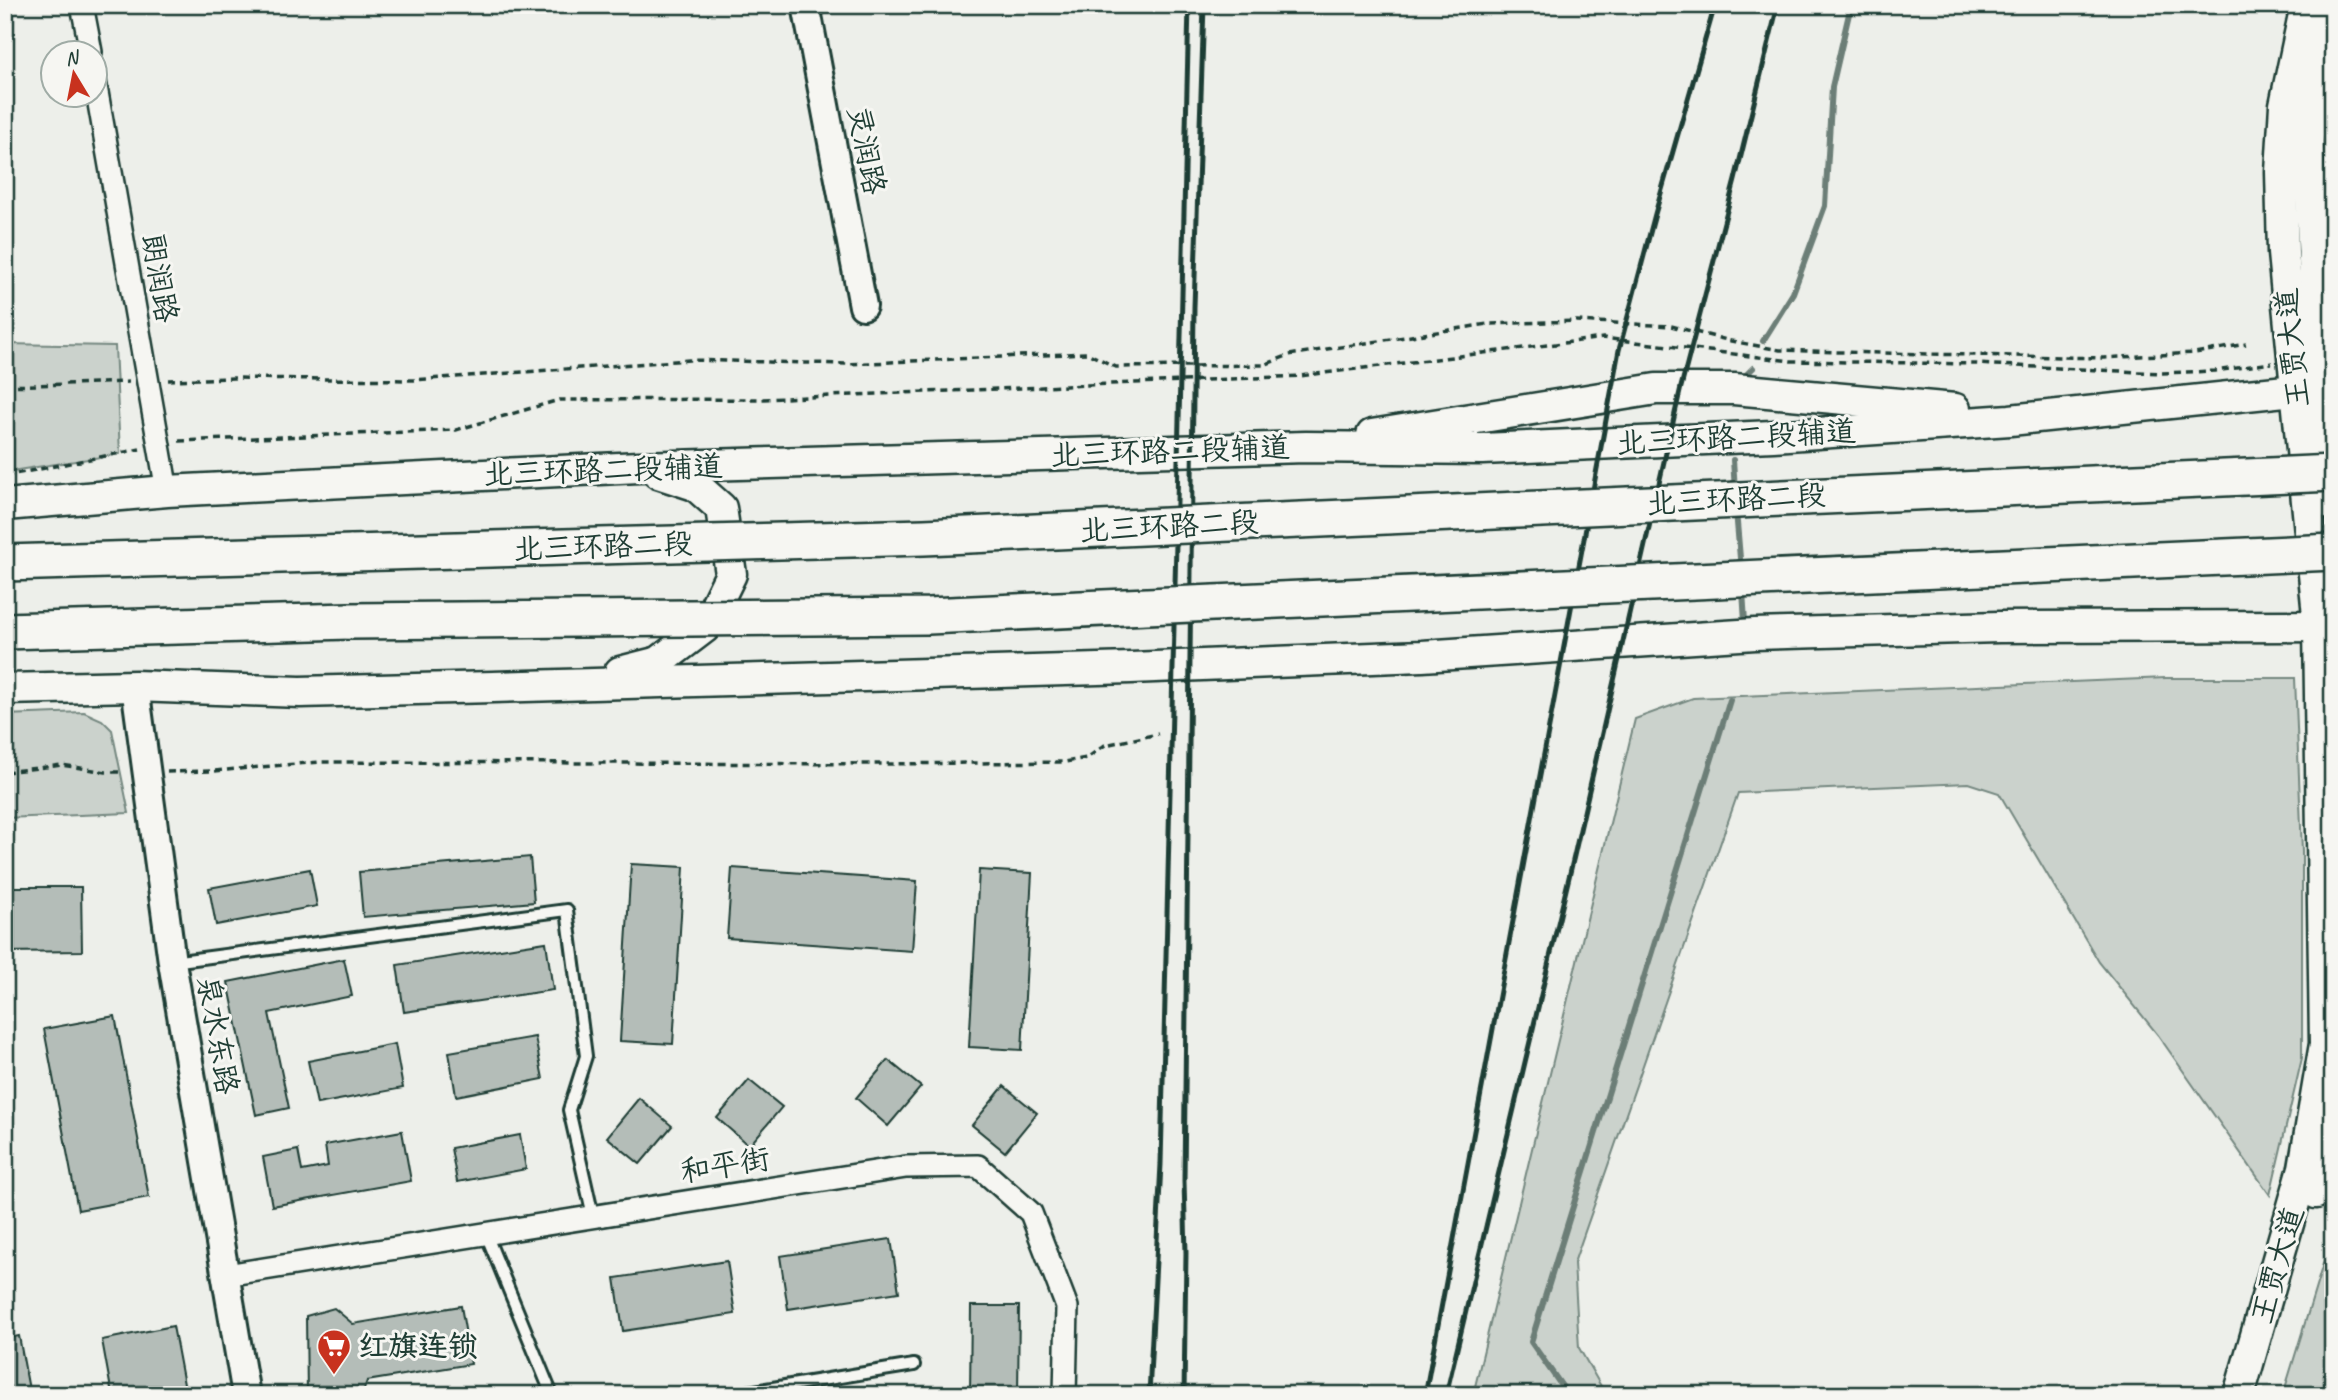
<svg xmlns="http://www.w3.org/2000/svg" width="2338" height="1400" font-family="Caveat,'LXGW WenKai TC',sans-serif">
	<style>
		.green { fill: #cbd2cc; stroke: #758880; stroke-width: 2 }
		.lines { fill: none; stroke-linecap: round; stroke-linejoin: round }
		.stream { stroke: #6c7e77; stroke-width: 6 }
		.building { fill: #b4bdb8; stroke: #1f3d34; stroke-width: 2 }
		.service-casing { stroke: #1f3d34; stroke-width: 16 }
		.minor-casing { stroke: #1f3d34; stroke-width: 26 }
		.tertiary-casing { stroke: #1f3d34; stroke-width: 32 }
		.secondary-casing { stroke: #1f3d34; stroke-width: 35 }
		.trunk-casing { stroke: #1f3d34; stroke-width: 40 }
		.path { stroke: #1f3d34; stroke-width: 3.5; stroke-dasharray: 7 5; stroke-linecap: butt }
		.service { stroke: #f6f6f2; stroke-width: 10 }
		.minor { stroke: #f6f6f2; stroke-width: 21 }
		.tertiary { stroke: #f6f6f2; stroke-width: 26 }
		.secondary { stroke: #f6f6f2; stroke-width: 30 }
		.trunk { stroke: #f6f6f2; stroke-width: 35 }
		.rail { stroke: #1f3d34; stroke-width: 5 }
		.trunk-bridge-casing { stroke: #1f3d34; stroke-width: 40; stroke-linecap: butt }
		.trunk-bridge { stroke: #f6f6f2; stroke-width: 35 }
		.labels { text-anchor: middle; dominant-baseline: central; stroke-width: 6; stroke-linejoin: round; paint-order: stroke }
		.street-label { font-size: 30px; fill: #1f3d34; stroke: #f6f6f2 }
		.poi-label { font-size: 30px; font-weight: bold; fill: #1f3d34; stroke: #f6f6f2; text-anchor: start }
	</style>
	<rect width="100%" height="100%" fill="#edefea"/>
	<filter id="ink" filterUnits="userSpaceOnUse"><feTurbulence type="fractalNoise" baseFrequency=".0143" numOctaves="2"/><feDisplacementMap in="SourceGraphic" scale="14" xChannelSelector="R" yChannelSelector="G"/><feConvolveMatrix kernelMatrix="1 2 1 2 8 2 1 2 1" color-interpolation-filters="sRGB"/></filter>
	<g filter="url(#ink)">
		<!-- green -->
		<g class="green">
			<path d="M5,344l110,2 5,108 -115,18z"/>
			<path d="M2166,678h129l7,174v206l-32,137 -112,-160 -59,-73 -100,-169 -31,-10 -230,10 -164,470 5,85 27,47h-133l162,-676 58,-21z"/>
			<path d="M84,712l18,8 10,10 17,83 -124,5v-103z"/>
			<path d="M2333,1231v164h-50z"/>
		</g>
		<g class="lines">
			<!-- stream -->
			<g class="stream">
				<path d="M1763,341l30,-48 32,-87 7,-119 19,-82"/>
				<path d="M1742,379l11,-11"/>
				<path d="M1733,460l2,30"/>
				<path d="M1736,511l5,59"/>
				<path d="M1743,591l2,31"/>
				<path d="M1568,1395l-37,-53 199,-642"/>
			</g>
		</g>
		<!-- building -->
		<g class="building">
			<path d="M530,857l4,45 -171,15 -4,-45z"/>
			<path d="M631,864l53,3 -11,177 -53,-3z"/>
			<path d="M732,868l185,13 -5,70 -185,-13z"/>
			<path d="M310,869l7,37 -101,19 -7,-37z"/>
			<path d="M979,870l53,3 -10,177 -53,-3z"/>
			<path d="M5,887h76l1,64 -77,1z"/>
			<path d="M546,942l7,48 -149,22 -7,-47z"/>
			<path d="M344,959l8,37 -83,17 20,95 -33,7 -28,-133z"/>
			<path d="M115,1016l34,181 -71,13 -34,-181z"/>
			<path d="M535,1037l8,42 -87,17 -7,-44z"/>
			<path d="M395,1044l8,44 -86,16 -9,-43z"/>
			<path d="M888,1060l33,27 -33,39 -32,-28z"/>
			<path d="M749,1080l33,27 -33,39 -32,-28z"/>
			<path d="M1004,1086l33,27 -32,39 -33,-27z"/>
			<path d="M639,1098l33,28 -32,38 -33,-27z"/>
			<path d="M402,1131l9,50 -139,25 -9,-49 35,-7 4,21 26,-5 -3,-21z"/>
			<path d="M520,1135l6,34 -69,13 -6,-34z"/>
			<path d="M891,1239l8,53 -111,17 -8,-53z"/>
			<path d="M727,1261l8,53 -112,17 -8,-53z"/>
			<path d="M461,1306l10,58 -104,17 -5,14h-55l-1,-79 28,-8 19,16z"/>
			<path d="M971,1306h48l-1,89h-48z"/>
			<path d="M173,1326l13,69h-74l-10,-55z"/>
			<path d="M19,1336l11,59h-25v-56z"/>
		</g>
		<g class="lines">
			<!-- service casing -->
			<g class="service-casing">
				<g id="service">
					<path d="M172,962l395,-52 19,146 -17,54 24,106"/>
					<path d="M486,1234l66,161"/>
					<path d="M729,1395l185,-30"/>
				</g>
			</g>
			<!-- minor casing -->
			<g class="minor-casing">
				<g id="minor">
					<path d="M82,5l9,47"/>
					<path d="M94,75l73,416"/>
					<path d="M226,1275l680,-108 72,-1 53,47 36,94 -2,88"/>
				</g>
			</g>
			<!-- tertiary casing -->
			<g class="tertiary-casing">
				<g id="tertiary">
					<path d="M806,5l57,301"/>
					<path d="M135,686l37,276 74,433"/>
				</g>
			</g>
			<!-- secondary casing -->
			<g class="secondary-casing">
				<g id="secondary">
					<path d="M2329,5l-21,136 9,179 16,185"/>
					<path d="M1372,435l284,-46h78l221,20"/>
					<path d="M5,505l162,-14 472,-24 667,-20 176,2 291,-13 237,-16 323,-34"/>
					<path d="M620,672l39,-10 46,-35 26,-53 -10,-66 -26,-23 -37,-12"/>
					<path d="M5,689l130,-3 165,6 193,-5 638,-19 291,-12 333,-22 244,-7 334,-1"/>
					<path d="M2316,1193l12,-41 5,-26"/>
					<path d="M2239,1395l65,-227 21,-124 -6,-418 -36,-373 -2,-81 4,-67 21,-100"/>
				</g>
			</g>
			<!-- trunk casing -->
			<g class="trunk-casing">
				<g id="trunk">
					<path d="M5,563l347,-10"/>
					<path d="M5,631l344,-10"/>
				</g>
			</g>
			<!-- path -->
			<g class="path">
				<path d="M168,380l65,-2 181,2 275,-20 158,4 240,-11 29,14 148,-2 25,-10 199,-31 89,-3 94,5 60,15 49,9 59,2 264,6 92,-5 51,-9"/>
				<path d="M5,386l124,-4"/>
				<path d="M179,441l277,-11 103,-30 202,-1 539,-23 303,-38 188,23 185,3 185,9 54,-2 57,-8"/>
				<path d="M5,476l135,-27"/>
				<path d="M5,772l57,-7 44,7h18"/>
				<path d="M167,772l47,-1 106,-9 567,2 178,-2 22,-4 18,-13 53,-11"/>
			</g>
			<!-- service -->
			<use href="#service" class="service"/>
			<!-- minor -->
			<use href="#minor" class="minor"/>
			<!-- tertiary -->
			<use href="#tertiary" class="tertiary"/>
			<!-- secondary -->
			<use href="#secondary" class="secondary"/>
			<!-- trunk -->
			<use href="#trunk" class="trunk"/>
			<!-- rail -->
			<g class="rail">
				<path d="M1149,1395l12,-231 28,-1159"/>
				<path d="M1184,1395l2,-142 -2,-72 10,-874 10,-302"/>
				<path d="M1425,1395l194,-1045 36,-136 60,-209"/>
				<path d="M1446,1395l128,-539 107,-469 54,-207 43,-175"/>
			</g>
			<!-- trunk-bridge casing -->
			<g class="trunk-bridge-casing">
				<g id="trunk-bridge">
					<path d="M352,553l572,-16 1409,-64"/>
					<path d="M349,621l579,-5 1405,-64"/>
				</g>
			</g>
			<!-- trunk-bridge -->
			<use href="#trunk-bridge" class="trunk-bridge"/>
		</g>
	</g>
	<!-- icons -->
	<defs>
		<g id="supermarket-pin" transform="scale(1.75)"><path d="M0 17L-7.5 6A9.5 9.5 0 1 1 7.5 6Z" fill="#c8321e" stroke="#f6f6f2"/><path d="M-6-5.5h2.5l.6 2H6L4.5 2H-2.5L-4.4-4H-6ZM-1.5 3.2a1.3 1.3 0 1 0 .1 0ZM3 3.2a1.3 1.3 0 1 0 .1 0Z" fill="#fff"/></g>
	</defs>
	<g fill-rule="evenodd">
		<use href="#supermarket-pin" x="334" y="1346"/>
	</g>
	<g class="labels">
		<!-- street labels -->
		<g class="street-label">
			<text transform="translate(867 150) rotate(79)">灵润路</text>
			<text transform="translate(160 278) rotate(80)">朗润路</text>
			<text transform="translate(2292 348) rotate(-96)">王贾大道</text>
			<text transform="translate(1736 437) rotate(-3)">北三环路二段辅道</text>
			<text transform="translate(1170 451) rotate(-2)">北三环路二段辅道</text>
			<text transform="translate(603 470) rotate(-2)">北三环路二段辅道</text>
			<text transform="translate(1736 499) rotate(-3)">北三环路二段</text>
			<text transform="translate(1169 526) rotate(-3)">北三环路二段</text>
			<text transform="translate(603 546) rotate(-2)">北三环路二段</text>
			<text transform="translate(218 1035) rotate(80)">泉水东路</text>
			<text transform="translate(725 1165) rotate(-9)">和平街</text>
			<text transform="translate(2277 1265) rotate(-74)">王贾大道</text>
		</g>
		<!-- poi labels -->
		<g class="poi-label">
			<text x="358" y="1346">红旗连锁</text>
		</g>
	</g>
	<!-- margin -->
	<rect width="2338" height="1400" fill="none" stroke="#f6f6f2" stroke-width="28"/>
	<rect x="14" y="14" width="2310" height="1372" fill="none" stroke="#1f3d34" stroke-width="2.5" filter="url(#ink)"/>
	<!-- north arrow -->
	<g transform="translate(74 74) rotate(350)"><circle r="33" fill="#f6f6f2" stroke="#a0aca6" stroke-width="2"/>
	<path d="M0-5L12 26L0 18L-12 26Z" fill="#c8321e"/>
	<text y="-10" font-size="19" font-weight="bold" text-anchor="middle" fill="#1f3d34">N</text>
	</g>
</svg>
